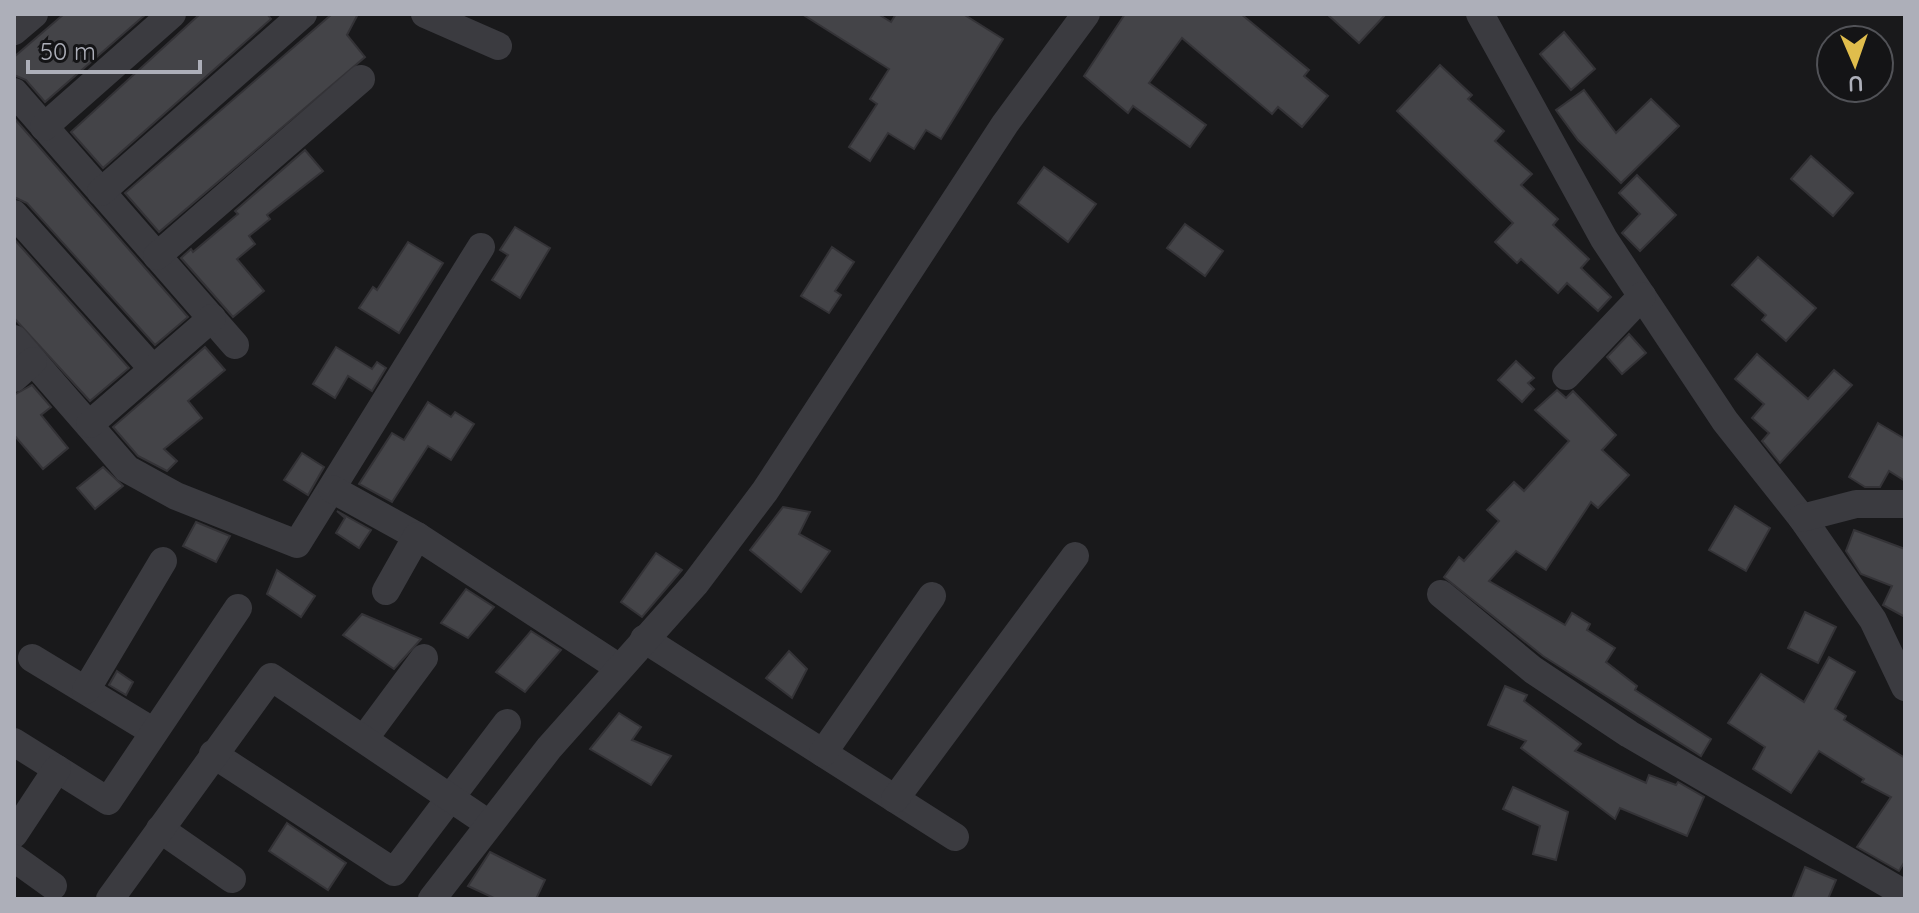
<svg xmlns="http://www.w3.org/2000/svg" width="1919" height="913" font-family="Quicksand,sans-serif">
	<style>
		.building { fill: #444448; stroke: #343337; stroke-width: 2 }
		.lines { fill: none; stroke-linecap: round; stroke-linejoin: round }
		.street { stroke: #3b3b40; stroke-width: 28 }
	</style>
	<rect width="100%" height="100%" fill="#19191b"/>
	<!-- building -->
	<g class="building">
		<path d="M64,14h82l-101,88 -19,-22 -12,-5v-18z"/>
		<path d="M200,14h67l4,5 -168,149 -32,-36z"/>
		<path d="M332,14h26l-11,21 18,22 -206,175 -34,-39z"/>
		<path d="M802,14h76l13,8 5,-8h67l40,25 -62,100 -15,-9 -12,19 -26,-16 -18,28 -21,-14 28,-43 -7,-5 19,-30z"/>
		<path d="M1125,14h116l68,56 -5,6 24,20 -26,31 -24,-20 -6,7 -90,-76 -33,45 57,42 -16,22 -57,-41 -5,7 -44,-37z"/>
		<path d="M1327,14h59l-27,29z"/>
		<path d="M1564,32l31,37 -24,21 -31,-36z"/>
		<path d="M1440,65l32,30 -4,4 36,32 -9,10 37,33 -11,11 37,34 -5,6 36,34 -8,9 30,29 -13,14 -31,-28 -9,10 -37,-34 -4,4 -22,-21 18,-19 -116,-112z"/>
		<path d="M1584,90l32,43 35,-34 28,27 -58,57 -43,-43 -22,-30z"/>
		<path d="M14,118l174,199 -33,28 -128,-142 -13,-6z"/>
		<path d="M305,150l18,21 -56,44 3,4 -21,17 6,8 -18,15 27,32 -31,26 -52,-59 10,-9 2,3 45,-38 -3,-3z"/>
		<path d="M1811,156l42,37 -20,23 -42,-37z"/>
		<path d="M1044,167l52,37 -28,38 -50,-39z"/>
		<path d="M1637,175l39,40 -36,36 -18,-18 18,-19 -21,-21z"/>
		<path d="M1185,224l38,27 -18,25 -38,-28z"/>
		<path d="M515,227l35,21 -30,50 -28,-18 16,-25 -8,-5z"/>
		<path d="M14,239l115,129 -39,33 -76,-83z"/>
		<path d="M408,242l35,21 -44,70 -40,-25 14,-21 4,3z"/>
		<path d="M832,247l22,15 -19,29 6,4 -12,18 -28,-17z"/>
		<path d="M1758,257l58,51 -30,33 -24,-21 4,-5 -34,-30z"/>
		<path d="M1629,334l17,19 -24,21 -15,-17z"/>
		<path d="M205,347l20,23 -37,31 14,17 -38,31 13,12 -10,10 -29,-15 -25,-29z"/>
		<path d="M336,347l36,22 5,-7 9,6 -14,23 -24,-15 -13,22 -22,-14z"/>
		<path d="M1757,354l51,45 26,-29 18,15 -72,78 -18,-22 7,-8 -17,-15 12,-14 -29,-25z"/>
		<path d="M1516,361l18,17 -6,5 6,6 -12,13 -24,-22z"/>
		<path d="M32,385l19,22 -10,8 27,33 -25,21 -29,-34v-40z"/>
		<path d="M1557,390l9,8 7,-7 43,44 -14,15 27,25 -31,33 -7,-6 -45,68 -30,-19 -27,30 76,44 7,-12 18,11 -3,6 28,18 -9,14 31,24 -2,4 76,49 -10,17 -158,-100 -99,-79 15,-20 5,4 35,-40 -12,-11 27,-28 10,9 45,-50 -34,-31z"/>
		<path d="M428,402l23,15 4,-5 19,12 -23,36 -23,-14 -36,56 -33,-18 33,-51 12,7z"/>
		<path d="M1878,423l27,16v42l-16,-10 -9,16h-15l-16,-10z"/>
		<path d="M302,453l22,14 -16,28 -24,-15z"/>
		<path d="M103,467l20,19 -28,23 -18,-21z"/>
		<path d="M1735,506l35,22 -24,43 -37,-21z"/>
		<path d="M783,507l27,5 -11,22 31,17 -29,41 -51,-42z"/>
		<path d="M337,511l34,19 -12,18 -23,-15 9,-15z"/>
		<path d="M196,522l34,14 -14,26 -33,-16z"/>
		<path d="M1854,530l51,19v68l-22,-12 9,-19 -31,-12 -15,-23z"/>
		<path d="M656,553l26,17 -40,47 -21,-15z"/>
		<path d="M277,570l38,26 -14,21 -34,-23z"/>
		<path d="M466,589l28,18 -26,31 -27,-15z"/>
		<path d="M1805,612l31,15 -18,36 -30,-15z"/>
		<path d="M362,614l59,25 -27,30 -51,-34z"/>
		<path d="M531,631l30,19 -36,42 -29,-20z"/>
		<path d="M789,651l18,18 -15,29 -26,-20z"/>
		<path d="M1829,657l26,15 -20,37 11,7 -2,4 61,38v103l-6,10 -42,-24 34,-50 -29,-15 2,-3 -45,-28 -28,42 -38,-24 12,-22 -37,-24 33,-49 43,28z"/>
		<path d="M117,671l16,11 -7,13 -17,-10z"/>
		<path d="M1505,686l22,9 -3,6 57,43 -6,7 71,32 3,-8 27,10 2,-3 26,15 -17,39 -67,-28 -5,11 -94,-71 5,-7 -38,-16z"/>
		<path d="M619,713l22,14 -9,13 39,16 -20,29 -61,-36z"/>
		<path d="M1513,787l55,25 -12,48 -23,-6 7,-28 -37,-17z"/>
		<path d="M287,823l59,40 -18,27 -59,-39z"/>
		<path d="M490,852l55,28 -9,19h-40l-28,-13z"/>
		<path d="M1805,867l31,13 -8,19h-36z"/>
	</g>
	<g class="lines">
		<!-- street -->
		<g class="street">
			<path d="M425,14l73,32"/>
			<path d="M1480,14l124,225 121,182 77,97 71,102 32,67"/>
			<path d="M14,31l20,-17"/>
			<path d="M14,92l221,253"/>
			<path d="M44,127l128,-113"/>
			<path d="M101,192l202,-178"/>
			<path d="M14,214l139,155"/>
			<path d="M157,256l204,-177"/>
			<path d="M14,339l113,130 49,27 121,48 184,-297"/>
			<path d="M1566,376l76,-80"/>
			<path d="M14,378l19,-17"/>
			<path d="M90,424l122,-106"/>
			<path d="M332,489l85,47"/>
			<path d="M1802,518l54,-14h49"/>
			<path d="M386,591l31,-55 201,131"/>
			<path d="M1441,594l92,76 96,64 276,160"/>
			<path d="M644,639l311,198"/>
			<path d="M32,658l122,74"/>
			<path d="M86,690l77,-129"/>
			<path d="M364,739l60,-81"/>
			<path d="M14,742l94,59 130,-193"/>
			<path d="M823,753l109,-157"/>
			<path d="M213,754l181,118 113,-149"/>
			<path d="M895,799l180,-243"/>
			<path d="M160,829l72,50"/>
			<path d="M14,834l43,-65"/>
			<path d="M14,858l39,28"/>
			<path d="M110,899l161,-222 218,147"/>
			<path d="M432,899l117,-151 146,-164 70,-93 240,-367 81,-110"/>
		</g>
	</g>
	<!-- border -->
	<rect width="1919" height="913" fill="none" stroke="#adafb9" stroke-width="32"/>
	<!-- north arrow -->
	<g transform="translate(1855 64) rotate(178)"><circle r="38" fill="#141416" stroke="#515257" stroke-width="2"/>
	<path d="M0-6L14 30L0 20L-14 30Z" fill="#e0bd4c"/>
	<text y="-12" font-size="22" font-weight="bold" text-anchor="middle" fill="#adafb9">U</text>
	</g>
	<!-- scale -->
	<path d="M28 60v12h172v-12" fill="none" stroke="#adafb9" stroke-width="4"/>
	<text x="40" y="60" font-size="24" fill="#adafb9" stroke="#141416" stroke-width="6" paint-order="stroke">50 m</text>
</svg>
